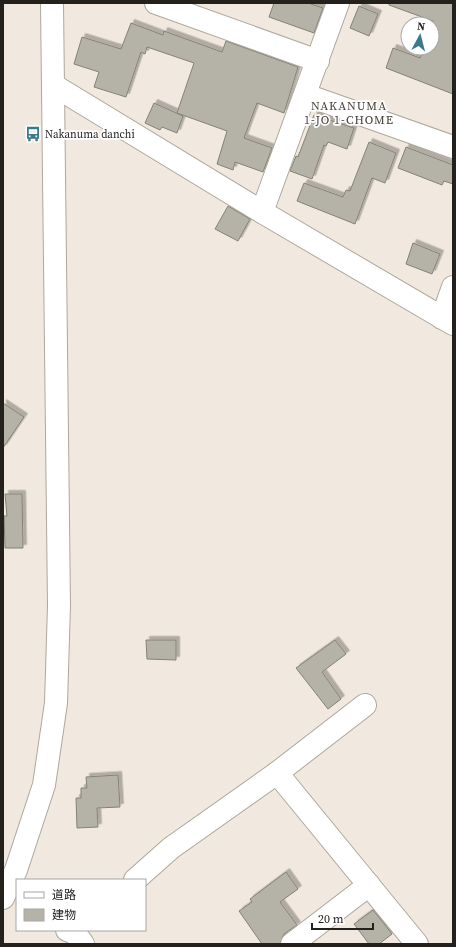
<svg xmlns="http://www.w3.org/2000/svg" width="456" height="947" font-family="'Source Serif 4','Noto Sans JP',serif">
	<style>
		.building { fill: #b5b3a8; stroke: #838277; filter: url(#shadow) }
		.lines { fill: none; stroke-linecap: round; stroke-linejoin: round }
		.minor-casing { stroke: #aea79d; stroke-width: 24 }
		.minor { stroke: #fff; stroke-width: 22 }
		.labels { text-anchor: middle; dominant-baseline: central; stroke-width: 3.5; stroke-linejoin: round; paint-order: stroke }
		.poi-label { font-size: 11px; fill: #24211d; stroke: #fff; text-anchor: start }
		.neighbourhood-label { font-size: 12px; letter-spacing: 1px; fill: #474139; stroke: #fff }
	</style>
	<defs>
		<filter id="shadow"><feDropShadow dx="3.5" dy="-3.5" stdDeviation="0" flood-color="#0004"/></filter>
	</defs>
	<rect width="100%" height="100%" fill="#f1e9df"/>
	<!-- building -->
	<g class="building">
		<path d="M274,3h34l15,5 -9,25 -45,-16z"/>
		<path d="M389,3h64v91l-67,-26 7,-20 27,10 4,-10h8l1,-27 -44,-16z"/>
		<path d="M359,6l19,8 -9,22 -19,-8z"/>
		<path d="M131,23l32,12 1,-4 58,21 4,-11 72,26 -14,46 -27,-10 -13,35 28,10 -9,24 -28,-10 -2,8 -16,-6 10,-33 -50,-18 17,-50 -47,-16 -2,7 -4,-2 -15,45 -32,-10 5,-15 -25,-8 8,-27 39,12z"/>
		<path d="M154,103l29,13 -6,17 -15,-6 -2,3 -15,-7z"/>
		<path d="M314,115l40,13 -7,21 -19,-7 -2,4 -2,-1 -12,34 -22,-8 6,-15 2,1z"/>
		<path d="M369,142l27,11 -11,30 -13,-5 -17,46 -58,-23 7,-18 39,14 3,-7 4,1z"/>
		<path d="M406,147l47,18v19l-9,-3 -2,4 -44,-17z"/>
		<path d="M228,206l22,13 -12,22 -23,-12z"/>
		<path d="M413,243l27,11 -8,20 -26,-10z"/>
		<path d="M3,403l21,14 -21,31z"/>
		<path d="M5,494h17l1,54h-18l-1,-32h3z"/>
		<path d="M146,640h30v20l-29,-1z"/>
		<path d="M335,640l11,14 -24,18 19,27 -13,10 -32,-41z"/>
		<path d="M118,775l2,32 -23,1 1,19 -21,1 -1,-30h5v-10h6l-1,-11z"/>
		<path d="M286,872l12,17 -18,13 17,23 -13,9 -4,10h-18l-23,-33 13,-9 -2,-3z"/>
		<path d="M373,910l19,24 -13,10h-10l-15,-20z"/>
	</g>
	<g class="lines">
		<!-- minor casing -->
		<g class="minor-casing">
			<g id="minor">
				<path d="M156,3l162,58"/>
				<path d="M53,85l209,127 191,112"/>
				<path d="M306,95l147,52"/>
				<path d="M262,212l76,-209"/>
				<path d="M442,318l11,-31"/>
				<path d="M277,773l88,-68"/>
				<path d="M135,880l36,-32 106,-75 140,171"/>
				<path d="M3,898l13,-28 28,-85 12,-82 3,-97 -7,-603"/>
				<path d="M67,930l8,3 8,11"/>
				<path d="M292,944l77,-59"/>
			</g>
		</g>
		<!-- minor -->
		<use href="#minor" class="minor"/>
	</g>
	<!-- icons -->
	<defs>
		<g id="bus-bare" transform="scale(1.2)"><path d="M-5-6H5V4H4V6H2V4H-2V6H-4V4H-5ZM-3.5-4V0h7V-4ZM-3.5 1.2v1.5H-2V1.2ZM2 1.2v1.5H3.5V1.2Z" fill="#387b8c" stroke="#fff" stroke-width="2.5" paint-order="stroke"/></g>
	</defs>
	<g fill-rule="evenodd">
		<use href="#bus-bare" x="33" y="134"/>
	</g>
	<g class="labels">
		<!-- poi labels -->
		<g class="poi-label">
			<text x="45" y="134">Nakanuma danchi</text>
		</g>
		<!-- neighbourhood labels -->
		<g class="neighbourhood-label">
			<text x="349" y="106">NAKANUMA<tspan x="349" dy="14">1-JO 1-CHOME</tspan></text>
		</g>
	</g>
	<!-- border -->
	<rect width="456" height="947" fill="none" stroke="#24211d" stroke-width="8"/>
	<!-- legend -->
	<rect x="16" y="879" width="130" height="52" fill="#ffffff" stroke="#a7a6a5"/>
	<rect x="24" y="892" width="20" height="6" fill="#ffffff" stroke="#a7a6a5"/>
	<text x="52" y="899" font-size="12" fill="#24211d">道路</text>
	<rect x="24" y="909" width="20" height="12" fill="#b5b3a8" stroke="#a7a6a5"/>
	<text x="52" y="919" font-size="12" fill="#24211d">建物</text>
	<!-- north arrow -->
	<g transform="translate(420 36) rotate(7)"><circle r="19" fill="#ffffff" stroke="#a7a6a5"/>
	<path d="M0-3L7 15L0 10L-7 15Z" fill="#387b8c"/>
	<text y="-6" font-size="11" font-weight="bold" text-anchor="middle" fill="#24211d">N</text>
	</g>
	<!-- scale -->
	<path d="M312 923v6h61v-6" fill="none" stroke="#24211d" stroke-width="2"/>
	<text x="318" y="923" font-size="12" fill="#24211d" stroke="#ffffff" stroke-width="3" paint-order="stroke">20 m</text>
</svg>
